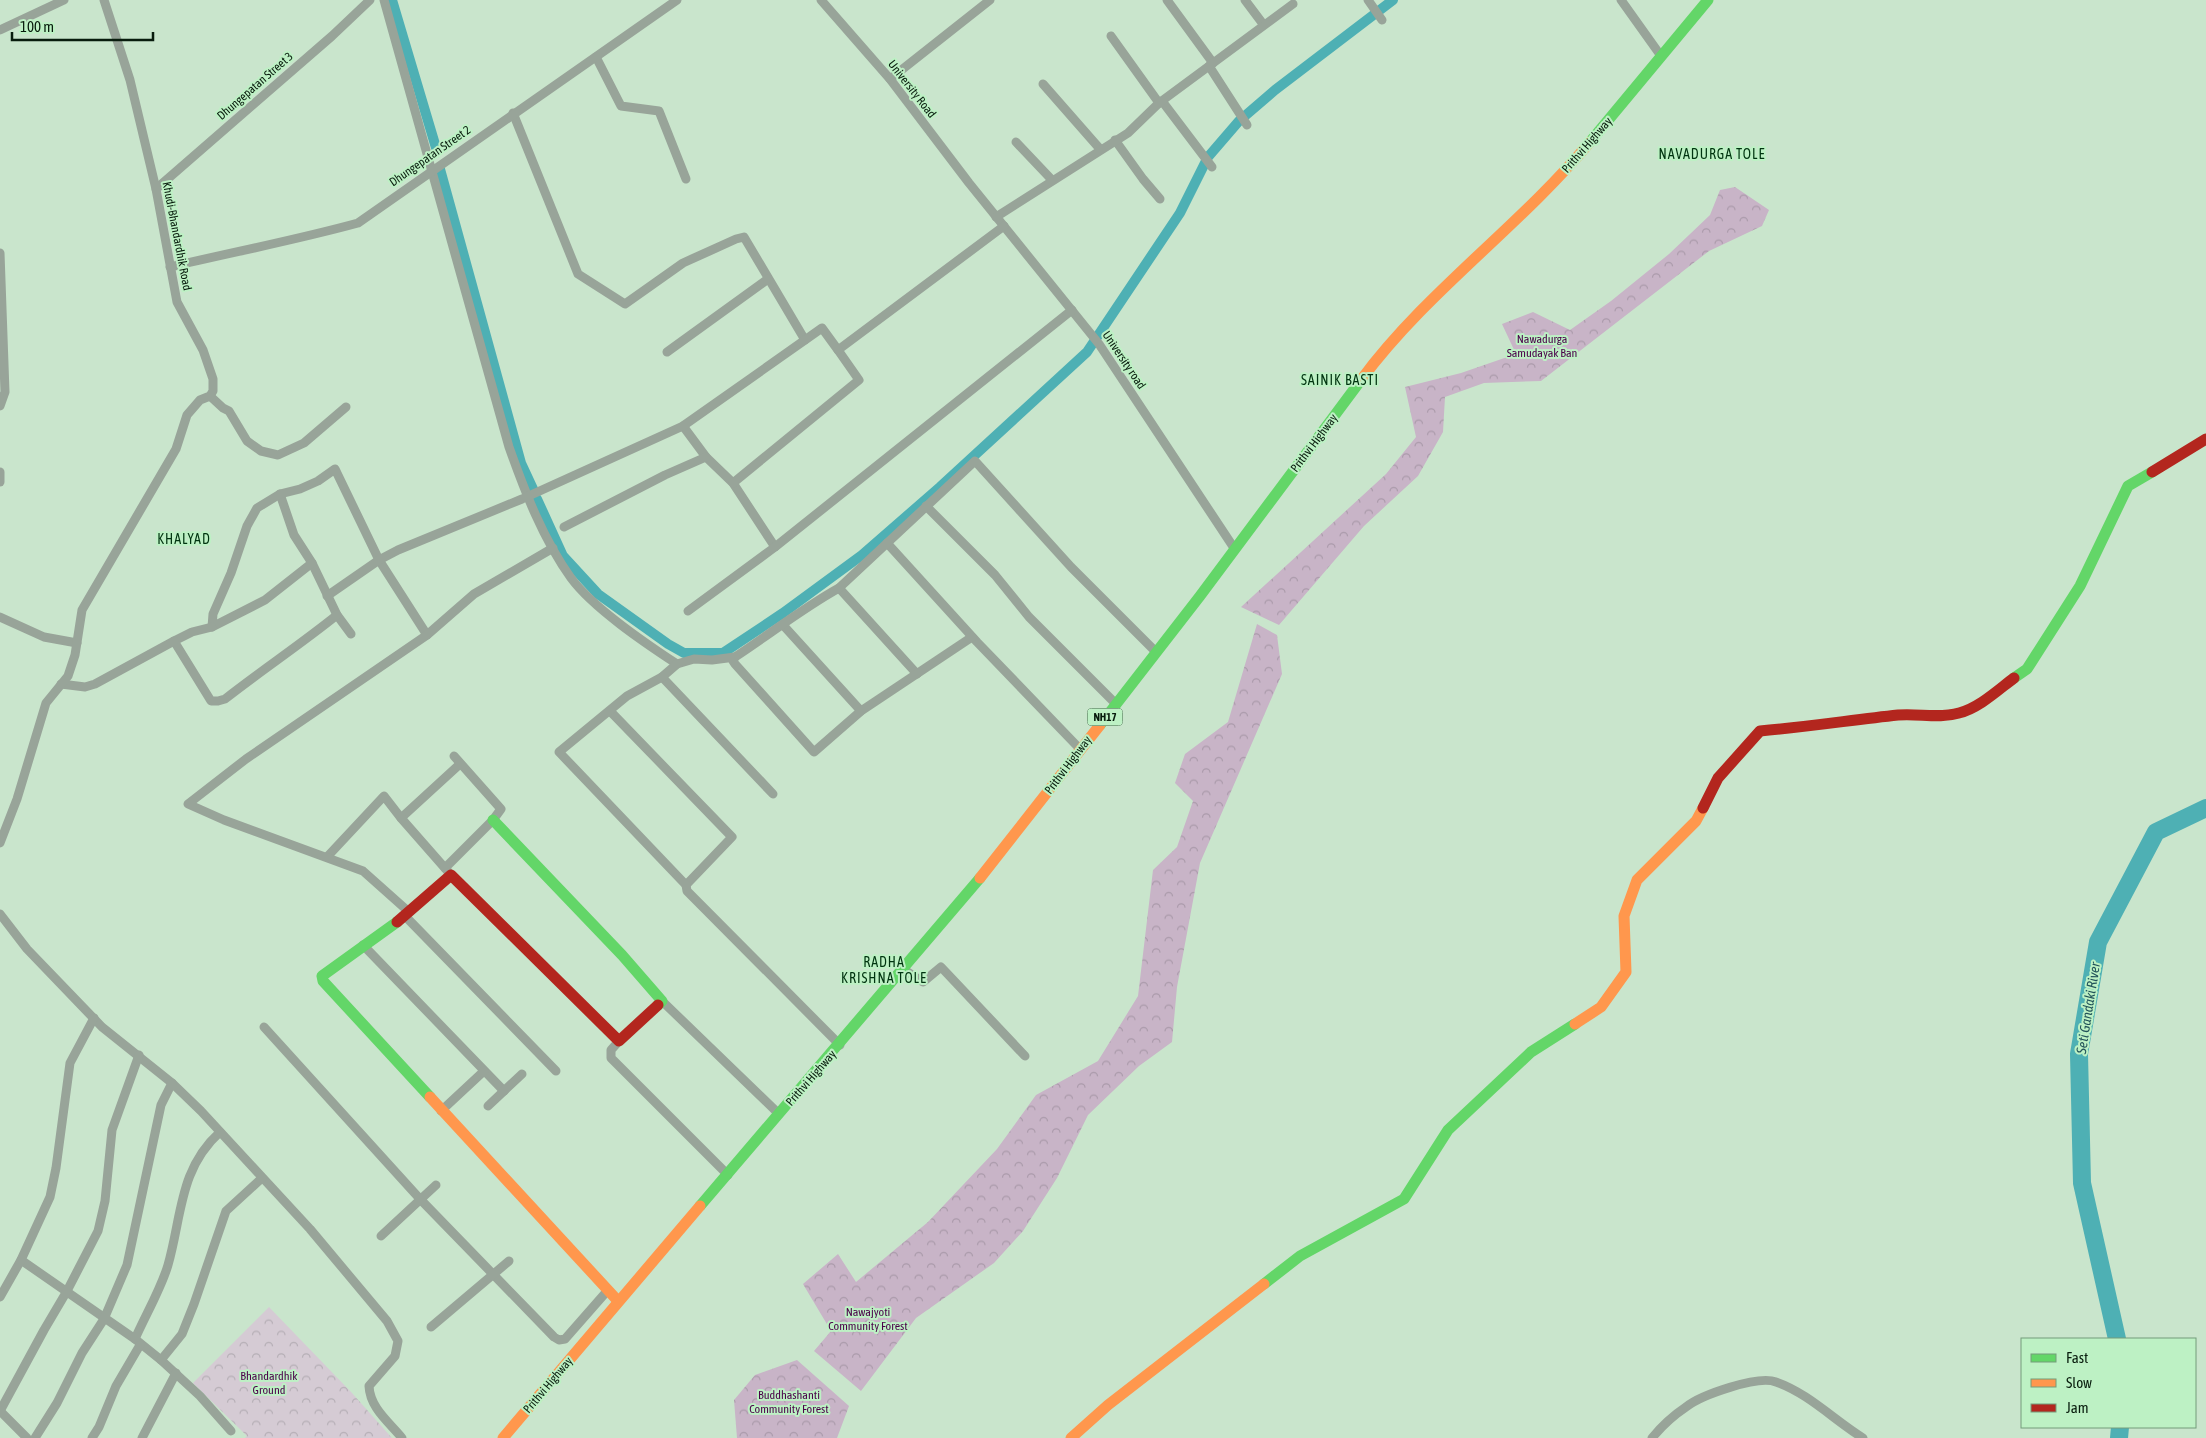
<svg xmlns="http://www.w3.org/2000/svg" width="2206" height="1438" font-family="'Asap Condensed',sans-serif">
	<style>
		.forest { fill: url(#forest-crowns) }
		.park { fill: url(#park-crowns) }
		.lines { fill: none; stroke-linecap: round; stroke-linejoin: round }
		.canal { stroke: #4eb0b4; stroke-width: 10 }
		.river { stroke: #4eb0b4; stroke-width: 18 }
		.street { stroke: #98a499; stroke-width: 9 }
		.fast { stroke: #63d668; stroke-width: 11 }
		.slow { stroke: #ff974d; stroke-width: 11 }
		.jam { stroke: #b3261e; stroke-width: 11 }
		.labels { text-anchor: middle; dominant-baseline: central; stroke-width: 4; stroke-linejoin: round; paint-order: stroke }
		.shield { fill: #bdf1c4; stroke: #3e5c44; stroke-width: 1 }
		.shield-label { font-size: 11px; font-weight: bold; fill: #081c0d }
		.street-label { font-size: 12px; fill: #081c0d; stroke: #bdf1c4 }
		.park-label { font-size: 12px; fill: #4a0049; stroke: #bdf1c4 }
		.neighbourhood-label { font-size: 14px; letter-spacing: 1px; fill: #003410; stroke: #bdf1c4 }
		.water-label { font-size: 14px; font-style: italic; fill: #215259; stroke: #bdf1c4 }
	</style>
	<defs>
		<pattern id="forest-crowns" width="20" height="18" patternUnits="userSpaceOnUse" patternTransform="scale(1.25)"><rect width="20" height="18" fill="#c8b4c7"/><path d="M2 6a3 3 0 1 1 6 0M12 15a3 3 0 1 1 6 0" fill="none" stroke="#aa9aaa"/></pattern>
		<pattern id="park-crowns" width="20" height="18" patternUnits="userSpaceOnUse" patternTransform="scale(1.25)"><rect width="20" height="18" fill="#d5cbd4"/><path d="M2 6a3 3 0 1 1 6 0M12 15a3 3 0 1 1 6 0" fill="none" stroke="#b5aeb5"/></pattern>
	</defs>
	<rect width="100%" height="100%" fill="#c9e5cc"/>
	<!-- forest -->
	<g class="forest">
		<path d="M1735,187l34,23 -7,16 -53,25 -168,130 -57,2 -39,14 -2,35 -25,44 -54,50 -85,99 -38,-18 145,-133 30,-37 -11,-50 56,-14 55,-19 -14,-30 31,-12 37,18 41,-29 58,-47 41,-39 10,-25z"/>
		<path d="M1257,624l20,11 5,39 -82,189 -23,124 -5,55 -33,24 -51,49 -31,63 -34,53 -29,32 -78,55 -55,73 -47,-40 17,-20 -28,-47 35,-30 18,28 72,-60 69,-73 39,-54 62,-34 40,-65 15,-126 24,-23 16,-46 -18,-18 10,-29 43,-32z"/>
		<path d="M797,1360l52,46 -12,32h-100l-3,-38 21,-25z"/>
	</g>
	<!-- park -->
	<path class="park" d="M269,1307l83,86 40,45h-147l2,-2 -54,-53z"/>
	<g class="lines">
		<!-- canal -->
		<g class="canal">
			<path d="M392,0l45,151"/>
			<path d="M440,169l81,294 13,28"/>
			<path d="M537,499l26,57 35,38 70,50 16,9h39l60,-40 79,-58 78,-68 147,-135 93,-139 28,-56 31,-36 36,-31 118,-90"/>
		</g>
		<!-- river -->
		<g class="river">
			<path d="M2117,1339l-35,-156 -3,-129 19,-112 58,-110 50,-24"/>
			<path d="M2119,1438l1,-11"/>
		</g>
		<!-- street -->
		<g class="street">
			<path d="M384,0l125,447c16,45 34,92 62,131 22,30 74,65 106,86"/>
			<path d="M821,0l69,79 79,104 130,161 135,204"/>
			<path d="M1167,0l46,63"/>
			<path d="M1245,0l18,24"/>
			<path d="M1368,0l14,20"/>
			<path d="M1621,0l40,56"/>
			<path d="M0,30l64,-30"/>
			<path d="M1111,36l48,67"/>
			<path d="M596,57l25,49 38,5 27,68"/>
			<path d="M1209,66l38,59"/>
			<path d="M890,79l100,-79"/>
			<path d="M1043,84l57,65"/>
			<path d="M1162,101l50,66"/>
			<path d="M513,113l65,161 47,30 58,-41 53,-24 8,-2 61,103"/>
			<path d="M1115,140l28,39 17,20"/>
			<path d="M1016,142l36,38"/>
			<path d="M156,189l176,-153 38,-36"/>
			<path d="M996,217l132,-84 31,-30 134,-99"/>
			<path d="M0,253l5,139 -5,14"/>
			<path d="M170,267c63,-15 126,-27 188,-44l319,-223"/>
			<path d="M667,352l101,-73"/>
			<path d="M210,396l13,12 6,3 18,30 14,10 17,4 26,-12 42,-36"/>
			<path d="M683,426l23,31 27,26 42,64"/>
			<path d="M0,472v10"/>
			<path d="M733,483l126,-103 -21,-30 166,-124"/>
			<path d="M280,494l14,41 18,28 25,52 14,19"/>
			<path d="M926,506l69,69 34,42 86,86"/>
			<path d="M564,527l101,-52 41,-18"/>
			<path d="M887,543l90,99 103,107"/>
			<path d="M312,563l-47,37 -53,27 1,-13 18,-41 16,-47 10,-18 23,-14 20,-5 18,-8 17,-12 44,91 48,75"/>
			<path d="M839,588l78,86"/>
			<path d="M327,596l52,-36 19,-10 124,-51 161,-73 139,-98 16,22"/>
			<path d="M688,611l87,-64 297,-237"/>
			<path d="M0,617l44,20 33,6"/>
			<path d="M783,625l78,86"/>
			<path d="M212,627l-20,5 -18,9 37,60h7l7,-2c37,-29 76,-55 112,-84"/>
			<path d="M735,657c35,-23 68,-49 104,-69l136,-127 96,106 85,85"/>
			<path d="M662,677l111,117"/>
			<path d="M61,684l24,3 10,-3 79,-43"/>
			<path d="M610,711l122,126 -46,48"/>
			<path d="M401,818l59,-54"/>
			<path d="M0,843l17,-44 29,-96 22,-27 7,-21 7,-45 94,-161 11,-34 13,-15 10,-4 3,-5v-12l-10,-29 -26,-48 -21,-113 -26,-109 -26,-80"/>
			<path d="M327,857l57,-61 17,22 50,57"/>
			<path d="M445,868l48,-48 8,-11 -47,-53"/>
			<path d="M409,912l-46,-41 -139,-51 -36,-16 58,-45 181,-124 47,-41 79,-46"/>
			<path d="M0,914l27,35 75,78 70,56 29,28 109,118 77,92 11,20 -3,15 -26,30c1,22 20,36 33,52"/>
			<path d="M405,916l151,155"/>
			<path d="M363,945l141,146"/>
			<path d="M903,969l20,13 18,-15 84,89"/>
			<path d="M662,1001l117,113"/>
			<path d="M264,1027l156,172 134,138 5,3 6,-1 43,-49"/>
			<path d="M619,1041l-8,9v8l117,117"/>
			<path d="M840,1045l-153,-154 -1,-6 -127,-133 68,-56 35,-19 15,-13 17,-5 18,1 23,-3 -2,4 2,3 79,88 47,-41 111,-74"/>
			<path d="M488,1106l34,-32"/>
			<path d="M441,1111l43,-40"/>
			<path d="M381,1236l55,-51"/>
			<path d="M21,1260l114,79 26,21 39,36 31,35"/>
			<path d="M0,1297l21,-37 29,-63 6,-29 14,-105 24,-45"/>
			<path d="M431,1327l78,-66"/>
			<path d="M135,1339c10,-23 26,-50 33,-74 14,-49 11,-96 52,-133"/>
			<path d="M161,1360l21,-26 12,-30 32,-93 36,-33"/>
			<path d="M0,1411l44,-81 23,-39 31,-60 7,-30 7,-71 27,-75"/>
			<path d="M0,1411l27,27"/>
			<path d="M35,1438l22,-35 25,-50 22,-34 23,-54 34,-160 11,-22"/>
			<path d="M92,1438l7,-11 17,-41 24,-41"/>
			<path d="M142,1438l34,-65"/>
			<path d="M1652,1438c9,-11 22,-23 34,-31 15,-12 72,-32 90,-25 32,11 58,38 87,56"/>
		</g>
		<!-- fast -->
		<g class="fast">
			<path d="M1590,142l118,-142"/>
			<path d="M2014,678l13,-9 53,-83 48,-100 24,-14"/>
			<path d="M1100,725l100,-129 161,-216"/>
			<path d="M493,820l129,135 40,46 -4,4"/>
			<path d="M397,922l-75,54 1,5 107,116"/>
			<path d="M700,1206l280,-328"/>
			<path d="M1264,1284l36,-28 104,-57 44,-69 83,-78 44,-28"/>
		</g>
		<!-- slow -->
		<g class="slow">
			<path d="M1361,380c65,-88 158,-153 229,-238"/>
			<path d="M980,878l120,-153"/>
			<path d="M1575,1024l26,-17 25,-35 -2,-56 13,-36 59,-59 7,-13"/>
			<path d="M430,1097l188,204"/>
			<path d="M503,1438l197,-232"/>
			<path d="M1071,1438l37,-33 156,-121"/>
		</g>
		<!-- jam -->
		<g class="jam">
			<path d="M2152,472l54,-33"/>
			<path d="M1703,808l15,-30 42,-47c46,-4 92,-11 138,-16 20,-2 41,4 61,-2 20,-5 39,-23 55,-35"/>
			<path d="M397,922l54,-47 168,166 39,-36"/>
		</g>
	</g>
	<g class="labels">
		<!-- shield labels -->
		<rect class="shield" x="1087.5" y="708.5" width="35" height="17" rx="4"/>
		<g class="shield-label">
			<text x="1105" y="717">NH17</text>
		</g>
		<!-- street labels -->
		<g class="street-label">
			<text transform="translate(255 86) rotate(-41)">Dhungepatan Street 3</text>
			<text transform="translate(912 89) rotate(52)">University Road</text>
			<text transform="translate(1587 145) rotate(-49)">Prithvi Highway</text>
			<text transform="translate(430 156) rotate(-35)">Dhungepatan Street 2</text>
			<text transform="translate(177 236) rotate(79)">Khudi-Bhandardhik Road</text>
			<text transform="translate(1124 360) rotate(56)">University road</text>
			<text transform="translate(1314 443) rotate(-53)">Prithvi Highway</text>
			<text transform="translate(1068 765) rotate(-53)">Prithvi Highway</text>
			<text transform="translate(811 1078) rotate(-49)">Prithvi Highway</text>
			<text transform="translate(548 1385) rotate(-50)">Prithvi Highway</text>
		</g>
		<!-- park labels -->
		<g class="park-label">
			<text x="1542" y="339">Nawadurga<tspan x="1542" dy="14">Samudayak Ban</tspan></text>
			<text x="868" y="1312">Nawajyoti<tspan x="868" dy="14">Community Forest</tspan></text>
			<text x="269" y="1376">Bhandardhik<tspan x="269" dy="14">Ground</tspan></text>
			<text x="789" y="1395">Buddhashanti<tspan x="789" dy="14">Community Forest</tspan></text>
		</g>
		<!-- neighbourhood labels -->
		<g class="neighbourhood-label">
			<text x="1712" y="154">NAVADURGA TOLE</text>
			<text x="1340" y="380">SAINIK BASTI</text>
			<text x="184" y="539">KHALYAD</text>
			<text x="884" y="962">RADHA<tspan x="884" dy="16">KRISHNA TOLE</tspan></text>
		</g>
		<!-- water labels -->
		<g class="water-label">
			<text transform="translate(2088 1008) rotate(-81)">Seti Gandaki River</text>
		</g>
	</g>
	<!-- legend -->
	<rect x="2021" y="1338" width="175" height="90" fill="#bdf1c4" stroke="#759c7b"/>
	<rect x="2031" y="1354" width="25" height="8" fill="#63d668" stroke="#759c7b"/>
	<text x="2066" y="1363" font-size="15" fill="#081c0d">Fast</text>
	<rect x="2031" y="1379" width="25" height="8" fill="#ff974d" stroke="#759c7b"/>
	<text x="2066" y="1388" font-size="15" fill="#081c0d">Slow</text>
	<rect x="2031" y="1404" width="25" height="8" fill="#b3261e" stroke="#759c7b"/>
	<text x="2066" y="1413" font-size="15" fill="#081c0d">Jam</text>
	<!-- scale -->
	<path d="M12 32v8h141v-8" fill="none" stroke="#081c0d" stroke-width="2.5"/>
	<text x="20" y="32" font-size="15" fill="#081c0d" stroke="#bdf1c4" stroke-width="4" paint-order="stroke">100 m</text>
</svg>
